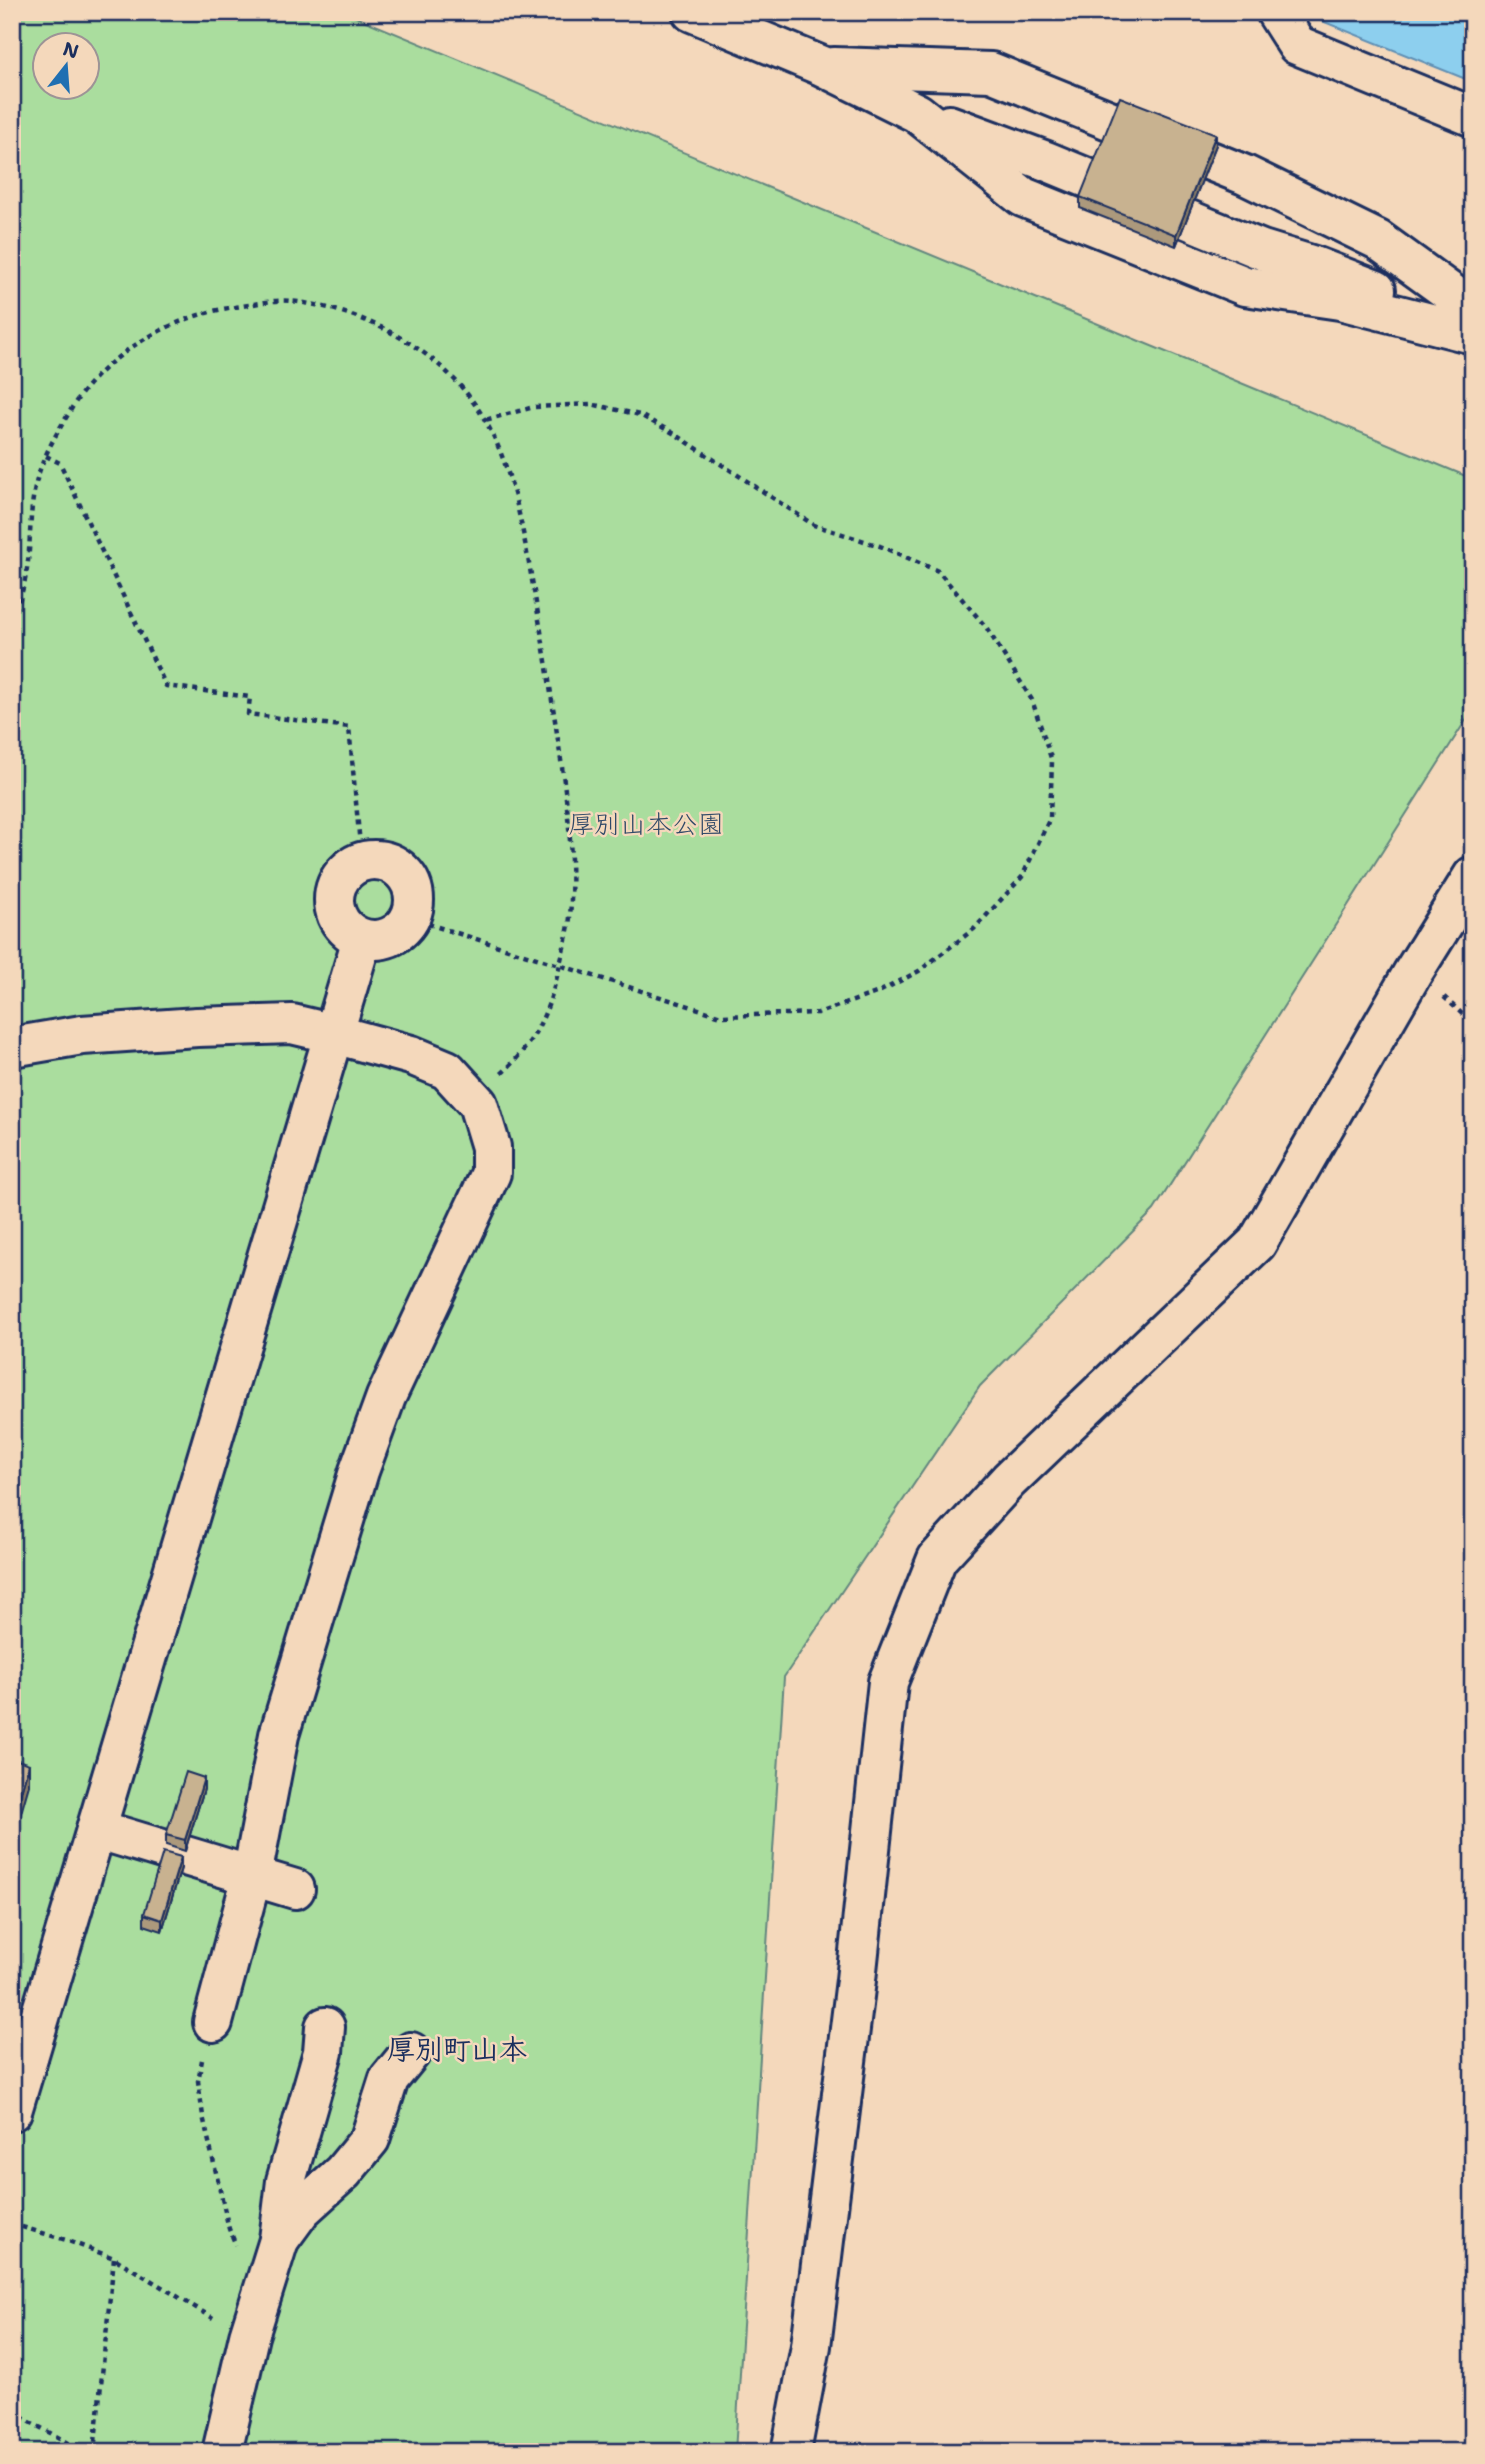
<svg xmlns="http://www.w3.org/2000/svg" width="1485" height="2464" font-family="'Shantell Sans','Klee One',sans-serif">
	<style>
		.green { fill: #aadd9e; stroke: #62867e; stroke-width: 2; fill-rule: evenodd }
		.water { fill: #8dcfee; stroke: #5f8fb4; stroke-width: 2 }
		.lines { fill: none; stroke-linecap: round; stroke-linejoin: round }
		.minor-casing { stroke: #1b2f5e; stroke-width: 44 }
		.path { stroke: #1b2f5e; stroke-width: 4.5; stroke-dasharray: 5 5; stroke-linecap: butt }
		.minor { stroke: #f4d8bb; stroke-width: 38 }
		.wall { fill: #ac997c; stroke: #1b2f5e; stroke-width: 2 }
		.shaded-wall { fill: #8c7d65; stroke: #1b2f5e; stroke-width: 2 }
		.building { fill: #c8b290; stroke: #1b2f5e; stroke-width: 2 }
		.labels { text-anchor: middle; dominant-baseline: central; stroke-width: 5; stroke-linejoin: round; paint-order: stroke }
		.park-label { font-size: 26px; fill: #304968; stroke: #f4d8bb }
		.neighbourhood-label { font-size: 28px; font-weight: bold; fill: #1b2f5e; stroke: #f4d8bb }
	</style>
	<rect width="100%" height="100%" fill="#f4d8bb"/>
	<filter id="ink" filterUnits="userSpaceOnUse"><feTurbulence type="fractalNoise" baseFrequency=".0143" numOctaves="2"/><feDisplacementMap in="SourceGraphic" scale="14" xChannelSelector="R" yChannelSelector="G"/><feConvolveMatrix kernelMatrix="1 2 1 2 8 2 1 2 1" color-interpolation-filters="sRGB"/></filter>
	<g filter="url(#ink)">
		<!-- green -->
		<path class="green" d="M12,12h332l1129,467v230l-319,501 -174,176 -196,291 -49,775h-723zM46,46h42v42h-42z"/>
		<!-- water -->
		<path class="water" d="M1314,12h159v70l-161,-65z"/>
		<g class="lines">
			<!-- minor casing -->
			<g class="minor-casing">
				<g id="minor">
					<path d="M692,12l130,54 95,47 106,84 222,89 95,14 133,34"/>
					<path d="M1276,12l21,33 176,72"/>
					<path d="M834,67l157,5 254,103 133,65 95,69"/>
					<path d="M949,125l97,36 216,89 52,16 62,24"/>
					<circle cx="374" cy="900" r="40"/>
					<path d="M12,1047l70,-12 115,-8 95,-3 42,10 77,21 36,15 31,34 13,43v26l-105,224 -27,74 -80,264 -27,141 -39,146"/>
					<path d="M96,1829l199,60"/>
					<path d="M325,2027l-2,25 -37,129 -7,59 22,-30 42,-38 27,-33 19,-60 22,-27"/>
					<path d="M12,2111l350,-1172"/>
					<path d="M222,2452l27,-116 30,-96"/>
					<path d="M791,2452l20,-106 45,-366 32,-298 49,-123 72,-79 248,-237 155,-269 61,-98"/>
				</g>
			</g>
			<!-- path -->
			<g class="path">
				<path d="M46,456l14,7 106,223 84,11 -2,17 101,13 11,118 4,17"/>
				<path d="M12,620c5,-13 10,-26 13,-40 7,-32 3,-65 11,-97 6,-25 20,-49 33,-70 30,-56 104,-98 166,-106 17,-2 38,-8 55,-6 67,7 140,43 181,98 37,49 48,111 59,170 7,39 14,78 20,118 11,76 26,152 20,230 -1,11 -4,23 -7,34 -11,50 -22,87 -62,123"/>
				<path d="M409,918l312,98 97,-3 61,-21 40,-21 55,-42 48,-52 28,-59 2,-57 -20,-61 -46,-73 -48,-56 -58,-25 -66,-21 -139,-91 -35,-19 -49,-11 -57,3 -49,13"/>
				<path d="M1444,997l29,27"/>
				<path d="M202,2060l-4,21 5,35 26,113 7,16"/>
				<path d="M12,2224l54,16 48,18 99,60"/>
				<path d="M12,2412l73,40"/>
				<path d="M94,2452l20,-194"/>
			</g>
			<!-- minor -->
			<use href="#minor" class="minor"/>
		</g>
		<!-- wall -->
		<g class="wall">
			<path d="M1216,145l-40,101 -96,-38v-11z"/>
			<path d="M204,1789l-19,62 -19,-6v-10z"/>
			<path d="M181,1868l-19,63 -18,-6v-11z"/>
		</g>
		<!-- shaded-wall -->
		<g class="shaded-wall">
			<path d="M1216,134v11l-40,101v-11z"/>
			<path d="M29,1764v21l-16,56v-22z"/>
			<path d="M204,1778v11l-19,62v-11z"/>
			<path d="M181,1857v11l-19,63v-11z"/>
		</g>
		<!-- building -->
		<g class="building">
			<path d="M1120,97l96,37 -40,101 -96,-38z"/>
			<path d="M12,1758l17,6 -16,55h-1z"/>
			<path d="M186,1772l18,6 -19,62 -19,-5z"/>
			<path d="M163,1852l18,5 -19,63 -18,-6z"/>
		</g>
	</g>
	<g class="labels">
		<!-- park labels -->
		<g class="park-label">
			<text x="646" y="823">厚別山本公園</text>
		</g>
		<!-- neighbourhood labels -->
		<g class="neighbourhood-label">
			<text x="457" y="2049">厚別町山本</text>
		</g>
	</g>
	<!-- margin -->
	<rect width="1485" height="2464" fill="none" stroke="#f4d8bb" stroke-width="42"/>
	<rect x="21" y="21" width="1443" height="2422" fill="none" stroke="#1b2f5e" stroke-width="2.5" filter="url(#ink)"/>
	<!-- north arrow -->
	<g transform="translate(66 66) rotate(17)"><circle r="33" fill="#f4d8bb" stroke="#9d9496" stroke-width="2"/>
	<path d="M0-5L12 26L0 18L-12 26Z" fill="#1f6fb2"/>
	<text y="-10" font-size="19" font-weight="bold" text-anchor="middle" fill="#1b2f5e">N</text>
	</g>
</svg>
